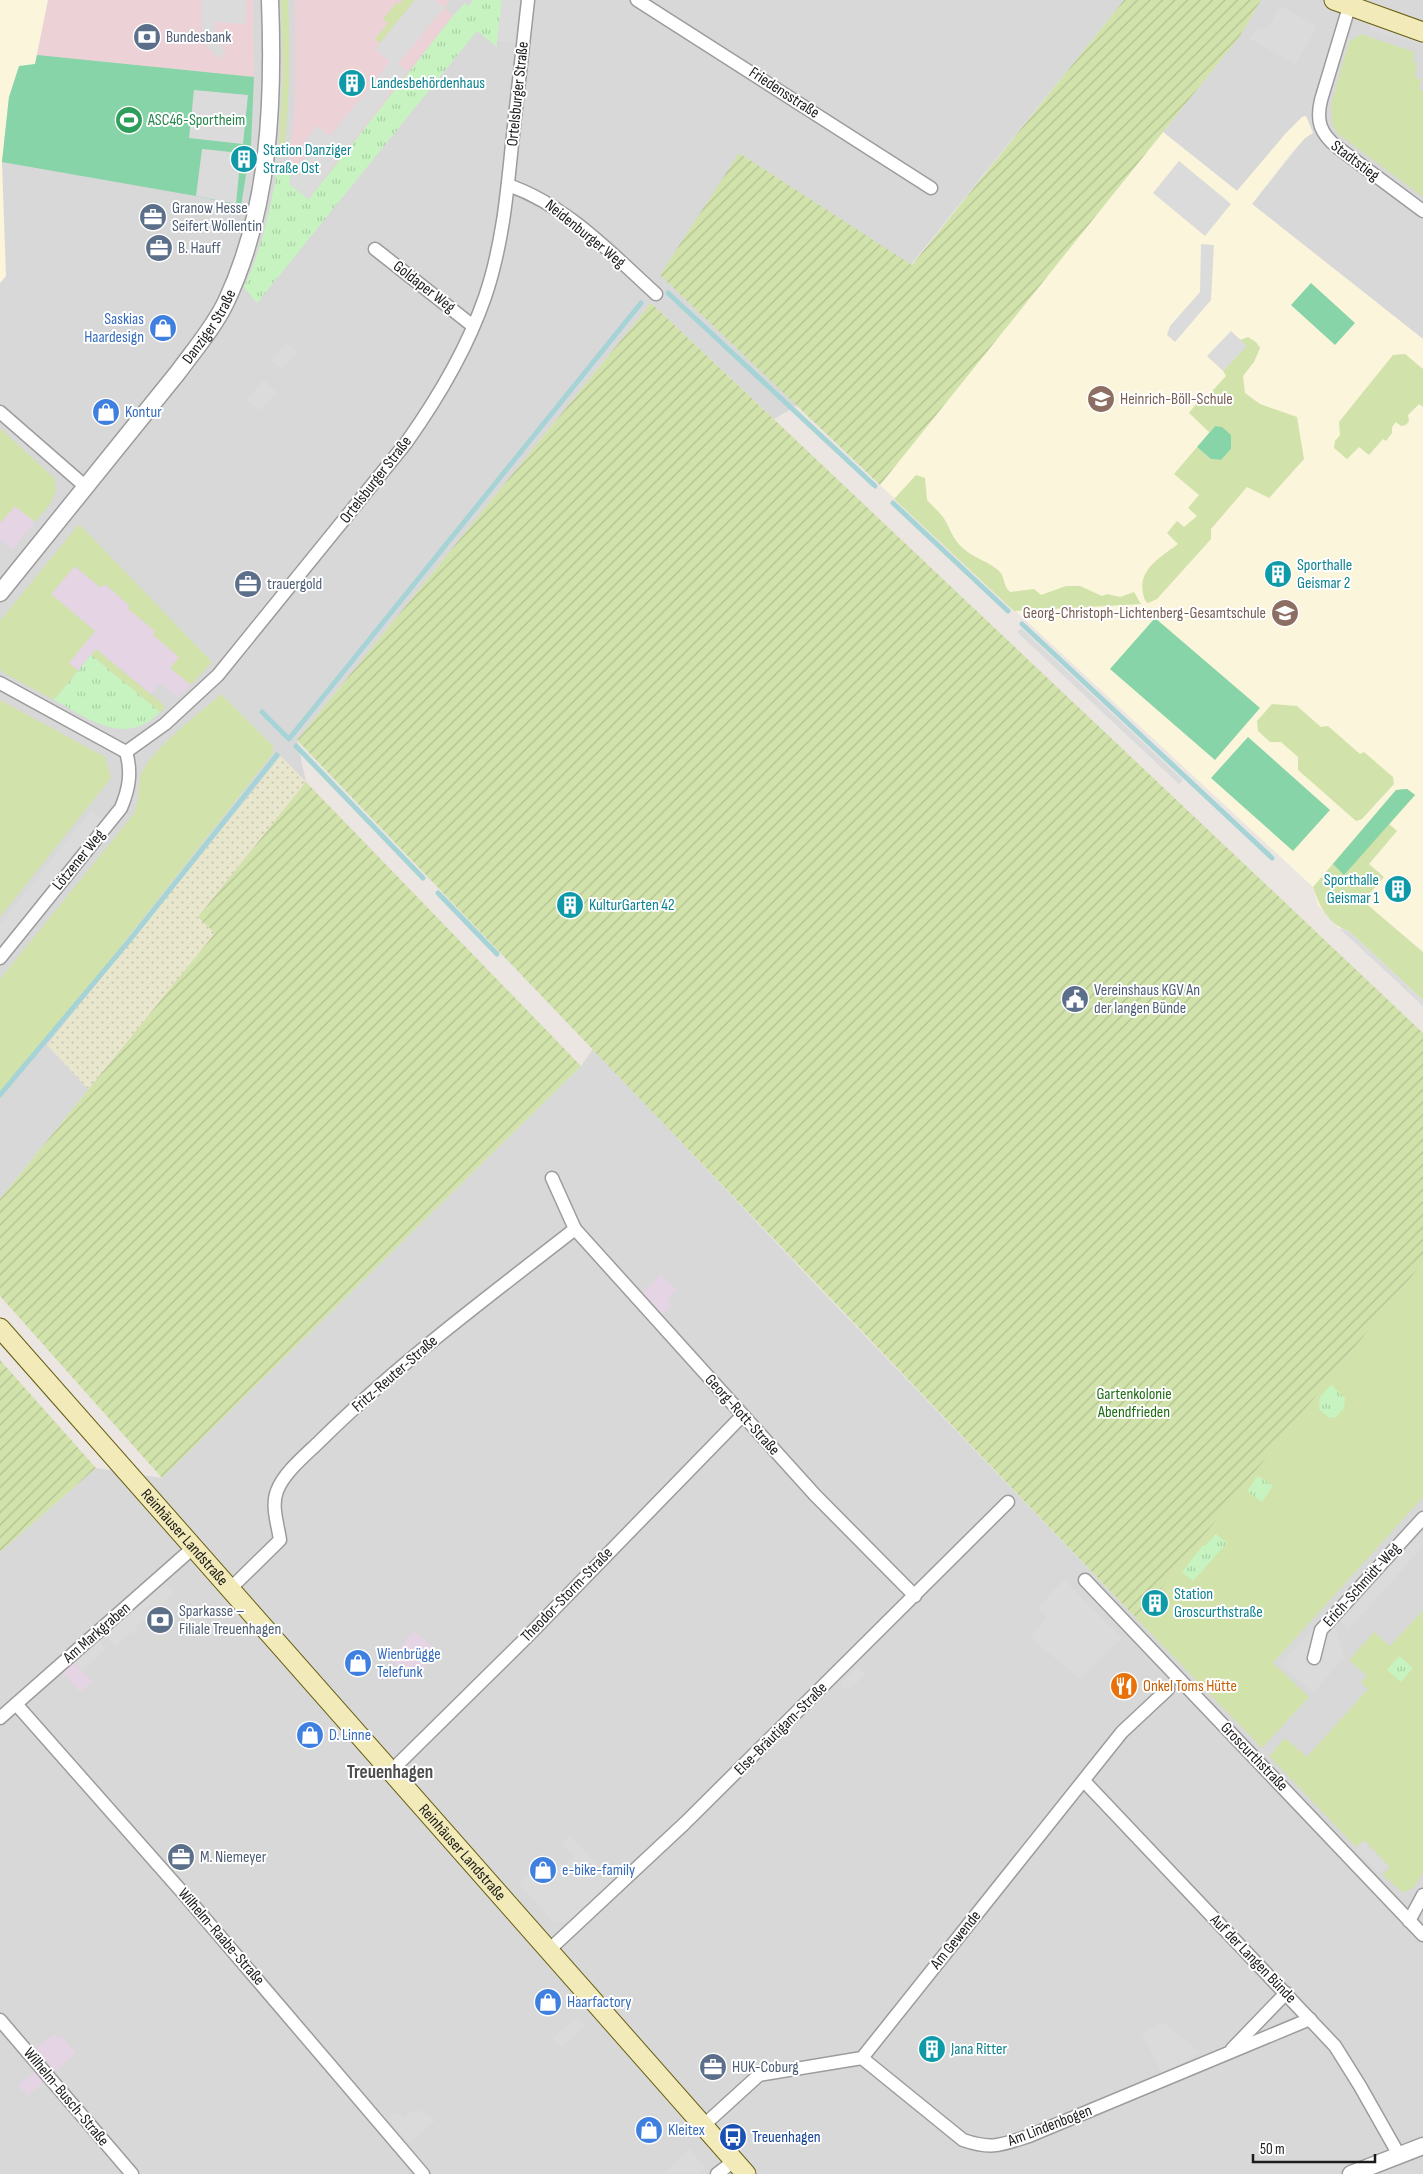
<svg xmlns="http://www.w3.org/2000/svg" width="1423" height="2174" font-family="'Sofia Sans Condensed',sans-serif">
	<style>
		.residential { fill: #d9d8d8 }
		.commercial { fill: #ecd2d6 }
		.industrial { fill: #e4d4e4 }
		.education { fill: #fbf5db }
		.farmland { fill: url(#farmland-dots) }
		.grass { fill: #d1e2ab }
		.park { fill: url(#park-tufts) }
		.garden { fill: url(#garden-furrows) }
		.pitch { fill: #86d4a7 }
		.parking { fill: #dbdbdb }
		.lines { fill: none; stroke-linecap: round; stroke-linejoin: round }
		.stream { stroke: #a6d4d6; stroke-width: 5 }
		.minor-casing { stroke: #9c9c9c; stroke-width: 15 }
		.tertiary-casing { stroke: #9c9c9c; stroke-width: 19 }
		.secondary-casing { stroke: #665f0f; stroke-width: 21 }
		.minor { stroke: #fff; stroke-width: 12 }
		.tertiary { stroke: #fff; stroke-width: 16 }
		.secondary { stroke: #f2eab9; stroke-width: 19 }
		.labels { text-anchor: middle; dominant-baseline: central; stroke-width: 4; stroke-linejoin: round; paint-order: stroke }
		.service-label { font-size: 16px; fill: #4e5e75; stroke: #fff; text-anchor: start }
		.culture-label { font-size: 16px; fill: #0d838f; stroke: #fff; text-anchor: start }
		.street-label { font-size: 16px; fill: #1b1b1b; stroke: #fff }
		.leisure-label { font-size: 16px; fill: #27864d; stroke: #fff; text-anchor: start }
		.shop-label { font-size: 16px; fill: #366cbe; stroke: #fff; text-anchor: start }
		.education-label { font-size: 16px; fill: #785e54; stroke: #fff; text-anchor: start }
		.park-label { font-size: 16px; fill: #1f6d15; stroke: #fff }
		.food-label { font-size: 16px; fill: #c56008; stroke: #fff; text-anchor: start }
		.transit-label { font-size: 16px; fill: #164399; stroke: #fff; text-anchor: start }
		.quarter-label { font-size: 19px; font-weight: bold; fill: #4e4e4e; stroke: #fff }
	</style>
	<defs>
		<pattern id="farmland-dots" width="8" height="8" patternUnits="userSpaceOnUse" patternTransform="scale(1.25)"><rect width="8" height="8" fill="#e9e6ce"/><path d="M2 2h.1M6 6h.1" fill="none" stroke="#c7c5b0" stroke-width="1.8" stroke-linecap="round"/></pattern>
		<pattern id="park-tufts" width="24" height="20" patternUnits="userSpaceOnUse" patternTransform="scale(1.25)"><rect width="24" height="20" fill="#c7f3c1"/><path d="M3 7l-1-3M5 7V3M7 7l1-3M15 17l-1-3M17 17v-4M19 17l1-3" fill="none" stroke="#aad0a5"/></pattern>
		<pattern id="garden-furrows" width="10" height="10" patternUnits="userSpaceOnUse" patternTransform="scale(1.25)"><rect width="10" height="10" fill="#d1e2ab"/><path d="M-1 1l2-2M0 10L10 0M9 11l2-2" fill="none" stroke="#b3c193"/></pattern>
	</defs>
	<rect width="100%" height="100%" fill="#ece6e2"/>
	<!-- residential -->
	<g class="residential">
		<path d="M0,0h1124l-326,405 -24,14 -123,-116 -354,437 9,42 -108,135 17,16 -215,266z"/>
		<path d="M1261,0h162v339l-171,-135 53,-66 -18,-6 -50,59 -74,-59 77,-96z"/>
		<path d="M593,1049l223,236 321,334 286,-357v912h-1423v-622l96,-84 66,10 419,-412z"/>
	</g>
	<!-- commercial -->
	<g class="commercial">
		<path d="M48,0h205l1,77 -217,-22z"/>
		<path d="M295,0h155l-6,8 9,8 -145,183 -20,-31 7,-64z"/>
	</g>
	<!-- industrial -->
	<g class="industrial">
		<path d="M15,506l20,16 -23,28 -12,-10v-17z"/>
		<path d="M74,566l27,22 3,-4 27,22 -2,3 26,22 -2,4 26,22 -8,11 20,17 -14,12 -17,-14 -9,11 -55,-45 -18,22 -9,-8 -19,-68z"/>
		<path d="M661,1274l15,15 -9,11 5,5 -11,11 -21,-20z"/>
		<path d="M414,1631l19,16 -10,12 5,4 -15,18 -22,-22z"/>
		<path d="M74,1661l18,21 -12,10 -18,-20z"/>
		<path d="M54,2034l5,5 3,-2 14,16 -20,18 -20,-22z"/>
		<path d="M35,2071l9,11 -17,14 -9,-11z"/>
	</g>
	<!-- education -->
	<g class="education">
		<path d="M0,0h48l-13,64 -26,33 -7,65 4,114 -6,7z"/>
		<path d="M1306,116l7,17 -8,5 -12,13 -41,53 171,135v661l-74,-69 -10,-3 -21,-23 -5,-18 -433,-402 283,-353 74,59 50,-59 15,-15z"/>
	</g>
	<!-- farmland -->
	<path class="farmland" d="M281,756l25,26 -108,135 17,16 -126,157 -42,-45z"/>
	<!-- grass -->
	<g class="grass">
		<path d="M281,0h7c2,50 2,99 -4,148l-5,-5 4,-70z"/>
		<path d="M403,0h12l-35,43 -5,-4 13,-16 -5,-4 14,-17 3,2z"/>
		<path d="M1361,34l53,18 -1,10 4,1 -2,15 6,1 -2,11h4v107l-86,-64 -5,-10 -1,-18 18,-63z"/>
		<path d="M1248,337l8,5 4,6 -6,14 -11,14 2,17 15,11 37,13 7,42 -35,39 -22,-11 -36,42v10l-54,60 -9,4c-4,-3 -4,-5 -5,-10 -5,-24 18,-36 35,-49l-11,-11 10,-12 7,6 13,-11 -9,-8 11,-13 -25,-21 23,-27 14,12 10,1 10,-11 -16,-23 -6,6 -20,-19 11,-14 3,2 23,-25 -3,-5 23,-25 -6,-6z"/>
		<path d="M1405,354l18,15v38l-4,-3 -11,11 1,6 -3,4 -5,1 -5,-4 -4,5v6l-6,8 -3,-2 -14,16 -10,-8 -12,12 -13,-11 1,-7 5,-6 -1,-13 54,-67z"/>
		<path d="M0,428l54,50c7,19 -9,31 -19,44l-20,-16 -15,17z"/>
		<path d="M916,475l9,3 2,22c6,7 14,13 18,20 6,11 9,21 19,29 11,10 25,12 36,23 5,6 3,14 10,20l24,-3 7,6 25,-9h14l22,10 5,-2 13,3 14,-5 7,12 -127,7 -120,-112z"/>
		<path d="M79,524l133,138 -21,23 -21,-17 9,-11 -26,-22 2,-4 -27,-22 2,-3 -25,-22 -4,4 -26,-22 -24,28 44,37 -26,32 9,8 -24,29 -52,-28 -2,-5v-46z"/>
		<path d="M96,649l70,58 -6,5 -69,-57z"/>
		<path d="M221,694l53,53 -2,2 2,3 -168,213 -106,130v-116l133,-164c9,-15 3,-33 10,-45 13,-24 57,-57 78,-76z"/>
		<path d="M0,700l105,57 6,21 -111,139z"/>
		<path d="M1272,704l25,2 24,21 7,-1 32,28 4,-2 29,25 1,7 -32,35 -6,2 -58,-51v-13l-17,-15h-11l-12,-11 -1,-10z"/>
		<path d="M1407,789l8,6 -26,29 8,7 -28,33 15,13 -21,24 60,51v48l-74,-69c-20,-6 -30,-25 -36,-44l83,-97z"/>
		<path d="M1423,1262v235l-150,166 36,34 -47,51 -125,-129z"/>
		<path d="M1423,1610v262c-5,9 -10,20 -21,20l-19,-17 7,-8 -26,-27 -8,7 -87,-91 16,-18 22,19 61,-68 -7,-7 6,-6 -18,-16 25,-28 16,14z"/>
	</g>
	<!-- park -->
	<g class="park">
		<path d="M473,0h29l-5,47 -20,-16 -220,272 -13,-16c18,-38 27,-80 34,-122l14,3 -3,16 20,15 144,-183 12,-13 3,3z"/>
		<path d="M91,655l69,57c-34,36 -72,6 -106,-12z"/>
		<path d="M1331,1385l14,13 -1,10 -9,10 -7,-1 -9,-8 1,-12z"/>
		<path d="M1258,1476l15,10 -11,16 -15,-11z"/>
		<path d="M1216,1534l11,9 -34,38 -11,-9 21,-27 2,1z"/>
		<path d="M1399,1656l14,12 -12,14 -14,-12z"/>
	</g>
	<!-- garden -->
	<g class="garden">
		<path d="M1124,0h137l-21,36 -360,449 -220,-210 79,-122 173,112z"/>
		<path d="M651,303l772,730v229l-286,357 -840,-879z"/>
		<path d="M306,782l275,284 -419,412 -162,-182v-97l215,-266 -17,-16z"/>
		<path d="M0,1360l96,108 -96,84z"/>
	</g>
	<!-- pitch -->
	<g class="pitch">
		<path d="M37,55l217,22 -3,67 -10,62 -45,-10 -194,-34 7,-65 10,-31 16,-2z"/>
		<path d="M1311,283l44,40 -20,22 -44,-40z"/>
		<path d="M1215,426l7,1 9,8v14l-10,11 -10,-1 -14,-12z"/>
		<path d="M1155,618l105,90 -45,52 -105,-91z"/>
		<path d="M1248,737l82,73 -37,41 -82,-73z"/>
		<path d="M1407,789l8,6 -71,80 -11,-11 63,-74z"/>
	</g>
	<!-- parking -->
	<g class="parking">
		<path d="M202,0h44l-1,24 -31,-2 3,19 9,9 -7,9 -13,-13 -4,-9z"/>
		<path d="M415,0h19l10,8 -46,56 9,7 -99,128 -19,-15 3,-16 15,-12 -8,-7 18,-23 13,10 60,-74 -15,-13z"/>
		<path d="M502,0h18l-5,43 -18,-2z"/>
		<path d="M1280,6l37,20 -21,38 -46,-25 7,-12 5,2 7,-2z"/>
		<path d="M1371,25l52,16v5l-54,-16z"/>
		<path d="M194,90l54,5 -5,49 -54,-6z"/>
		<path d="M202,149l39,4 -5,51 -40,-8z"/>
		<path d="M1179,161l52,43 -26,32 -52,-43z"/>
		<path d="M1201,244l13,1 -3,55 -36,42 -8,-7 3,-9 30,-34z"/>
		<path d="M1231,331l16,15 -24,25 -16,-15z"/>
		<path d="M287,343l10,10 -16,16 -9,-9z"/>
		<path d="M264,380l13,13 -18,18 -13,-12z"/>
		<path d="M1021,628l162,152 -4,4 -162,-152z"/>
		<path d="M92,810l10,9 -102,127v-22z"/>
		<path d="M1339,928l10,3 74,69v6z"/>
		<path d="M1423,1529v18l-74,82 -10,-9z"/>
		<path d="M1064,1579l58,59 -42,41 -50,-41 16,-20 -9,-10z"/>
		<path d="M165,1582l9,10 -18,18 -5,-5 -7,6 5,6 -14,11 2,3 -3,3 -3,-2 -16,15 -11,-12z"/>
		<path d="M1324,1616l10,9 11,32 -32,36 -32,-29z"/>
		<path d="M98,1640l8,9 -24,21 -8,-9z"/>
		<path d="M858,1667l7,8 -17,16 -8,-8z"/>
		<path d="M571,1835l43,48 -43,38 -14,2 -6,-3 -33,-37 17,-16 9,11 18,-16 3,3 9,-8 -13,-14z"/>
		<path d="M1364,1841l25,26 -8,7 -25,-25z"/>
		<path d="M577,2017l8,10 -23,20 -9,-9z"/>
		<path d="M1163,2022l38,31 -39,21 -20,-41z"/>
		<path d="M421,2109l7,8 2,-2 5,6 -26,23 -21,-25 9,-7 6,6 10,-8 3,3z"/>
		<path d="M690,2149l16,19 -7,6h-37z"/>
	</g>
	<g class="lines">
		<!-- stream -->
		<g class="stream">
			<path d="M668,293l207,193"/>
			<path d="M893,503l115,108"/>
			<path d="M1022,624l250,234"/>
			<path d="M262,712l27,27 352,-436"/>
			<path d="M296,746l127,132"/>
			<path d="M438,893l59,61"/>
			<path d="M0,1095l129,-154 148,-186"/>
		</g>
		<!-- minor casing -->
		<g class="minor-casing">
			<g id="minor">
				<path d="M637,0l294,188"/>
				<path d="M1349,7l-28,93c-5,21 -1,33 16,47l86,64"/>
				<path d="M508,185c58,20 103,68 148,109"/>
				<path d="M375,249l98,77"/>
				<path d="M0,412l86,75"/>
				<path d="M0,683l126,69 39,-28 53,-49 188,-232c32,-45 61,-94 79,-146 17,-50 22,-102 27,-153 5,-48 11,-96 16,-144"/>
				<path d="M0,958l121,-150c8,-19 11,-36 5,-56"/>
				<path d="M552,1178l23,51 240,266 100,101"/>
				<path d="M1085,1580l338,355"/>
				<path d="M230,1589l50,-49c-2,-15 -9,-34 -3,-49 7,-19 30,-37 44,-51 79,-78 167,-143 254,-211"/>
				<path d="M1314,1658l7,-28 102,-112"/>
				<path d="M16,1704l167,189 240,281"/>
				<path d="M0,1718l194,-171"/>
				<path d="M390,1772l137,-135 215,-221"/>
				<path d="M1084,1781l251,265 25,40 39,69"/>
				<path d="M1409,1921l14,-26"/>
				<path d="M549,1950l136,-127 323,-321"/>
				<path d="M0,2020l132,154"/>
				<path d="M1232,2049l54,-56"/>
				<path d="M862,2058l101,82c29,10 38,5 66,-4l281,-117"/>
				<path d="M704,2125l55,-50 103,-17 260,-326 46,-43"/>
				<path d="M717,2174l17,-13"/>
			</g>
		</g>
		<!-- tertiary casing -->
		<g class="tertiary-casing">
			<g id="tertiary">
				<path id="s1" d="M0,593l179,-222c16,-22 35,-44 47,-69 44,-94 48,-200 44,-302"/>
				<path d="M1351,2174l72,-28"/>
			</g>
		</g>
		<!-- secondary casing -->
		<g class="secondary-casing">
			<g id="secondary">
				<path d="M1334,0l89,32"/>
				<path id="s2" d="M0,1328l746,846"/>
			</g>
		</g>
		<!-- minor -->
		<use href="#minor" class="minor"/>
		<!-- tertiary -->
		<use href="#tertiary" class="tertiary"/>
		<!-- secondary -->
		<use href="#secondary" class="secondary"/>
	</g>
	<!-- icons -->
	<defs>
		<g id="bank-disc" transform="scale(1.4375)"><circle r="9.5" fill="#5c6f8a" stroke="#fff"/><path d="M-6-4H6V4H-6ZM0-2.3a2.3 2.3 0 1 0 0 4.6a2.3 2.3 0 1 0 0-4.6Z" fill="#fff"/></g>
		<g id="building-disc" transform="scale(1.4375)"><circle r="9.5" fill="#0f9aa8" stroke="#fff"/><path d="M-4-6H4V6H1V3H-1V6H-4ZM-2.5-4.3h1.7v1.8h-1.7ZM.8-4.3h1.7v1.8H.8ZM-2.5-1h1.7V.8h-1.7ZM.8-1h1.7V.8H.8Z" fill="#fff"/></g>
		<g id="stadium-disc" transform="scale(1.4375)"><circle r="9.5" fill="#2e9e5b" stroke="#fff"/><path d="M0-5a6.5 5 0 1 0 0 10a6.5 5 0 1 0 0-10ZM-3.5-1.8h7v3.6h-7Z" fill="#fff"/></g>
		<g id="office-disc" transform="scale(1.4375)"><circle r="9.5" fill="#5c6f8a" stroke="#fff"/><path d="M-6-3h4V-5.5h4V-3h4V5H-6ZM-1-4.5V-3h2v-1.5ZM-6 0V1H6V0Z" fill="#fff"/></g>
		<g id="shop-disc" transform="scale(1.4375)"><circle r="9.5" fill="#3f7fe0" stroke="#fff"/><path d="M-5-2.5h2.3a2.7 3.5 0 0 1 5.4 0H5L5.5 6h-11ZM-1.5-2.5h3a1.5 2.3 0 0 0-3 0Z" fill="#fff"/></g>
		<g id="school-disc" transform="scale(1.4375)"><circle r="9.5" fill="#8d6e63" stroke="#fff"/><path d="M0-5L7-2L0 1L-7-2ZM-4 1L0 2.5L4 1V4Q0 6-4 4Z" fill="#fff"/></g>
		<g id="civic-disc" transform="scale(1.4375)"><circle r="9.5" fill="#5c6f8a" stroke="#fff"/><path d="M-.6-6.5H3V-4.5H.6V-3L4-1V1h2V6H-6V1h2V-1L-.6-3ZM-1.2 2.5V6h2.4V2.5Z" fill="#fff"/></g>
		<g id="restaurant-disc" transform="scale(1.4375)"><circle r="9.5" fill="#e8710a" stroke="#fff"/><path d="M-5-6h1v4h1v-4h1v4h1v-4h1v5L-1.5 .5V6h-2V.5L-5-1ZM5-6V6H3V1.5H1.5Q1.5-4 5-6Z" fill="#fff"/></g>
		<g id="bus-disc" transform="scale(1.4375)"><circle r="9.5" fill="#1a4fb4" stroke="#fff"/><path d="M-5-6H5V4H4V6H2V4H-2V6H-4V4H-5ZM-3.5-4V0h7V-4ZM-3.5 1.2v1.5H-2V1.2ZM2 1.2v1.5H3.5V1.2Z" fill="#fff"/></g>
	</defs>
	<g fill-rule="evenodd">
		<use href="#bank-disc" x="147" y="37"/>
		<use href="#building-disc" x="352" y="83"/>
		<use href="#stadium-disc" x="129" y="120"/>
		<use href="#building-disc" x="244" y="159"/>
		<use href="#office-disc" x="153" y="217"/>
		<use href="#office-disc" x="159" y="248"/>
		<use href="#shop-disc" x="163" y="328"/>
		<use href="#school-disc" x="1101" y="399"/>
		<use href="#shop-disc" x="106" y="412"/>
		<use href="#building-disc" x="1278" y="574"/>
		<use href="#office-disc" x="248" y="584"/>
		<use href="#school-disc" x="1285" y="613"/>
		<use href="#building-disc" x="1398" y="889"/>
		<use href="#building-disc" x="570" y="905"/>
		<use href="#civic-disc" x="1075" y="999"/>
		<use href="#building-disc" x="1155" y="1603"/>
		<use href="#bank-disc" x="160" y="1620"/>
		<use href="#shop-disc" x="358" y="1663"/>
		<use href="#restaurant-disc" x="1124" y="1686"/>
		<use href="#shop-disc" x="310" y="1735"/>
		<use href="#office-disc" x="181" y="1857"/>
		<use href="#shop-disc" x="543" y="1870"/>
		<use href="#shop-disc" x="548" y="2002"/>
		<use href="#building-disc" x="932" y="2049"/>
		<use href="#office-disc" x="713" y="2067"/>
		<use href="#shop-disc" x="649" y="2130"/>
		<use href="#bus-disc" x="733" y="2137"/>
	</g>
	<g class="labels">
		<!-- service labels -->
		<g class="service-label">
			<text x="166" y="37">Bundesbank</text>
			<text x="172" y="208">Granow Hesse<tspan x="172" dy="18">Seifert Wollentin</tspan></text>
			<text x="178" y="248">B. Hauff</text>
			<text x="267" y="584">trauergold</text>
			<text x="1094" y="990">Vereinshaus KGV An<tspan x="1094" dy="18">der langen Bünde</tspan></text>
			<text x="179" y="1611">Sparkasse –<tspan x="179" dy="18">Filiale Treuenhagen</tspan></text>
			<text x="200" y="1857">M. Niemeyer</text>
			<text x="732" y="2067">HUK-Coburg</text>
		</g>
		<!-- culture labels -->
		<g class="culture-label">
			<text x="371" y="83">Landesbehördenhaus</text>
			<text x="263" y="150">Station Danziger<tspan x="263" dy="18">Straße Ost</tspan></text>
			<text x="1297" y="565">Sporthalle<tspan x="1297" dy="18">Geismar 2</tspan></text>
			<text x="1379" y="880" text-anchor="end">Sporthalle<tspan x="1379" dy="18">Geismar 1</tspan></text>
			<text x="589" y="905">KulturGarten 42</text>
			<text x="1174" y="1594">Station<tspan x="1174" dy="18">Groscurthstraße</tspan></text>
			<text x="951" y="2049">Jana Ritter</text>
		</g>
		<!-- street labels -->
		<g class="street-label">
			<text transform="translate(784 93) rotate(33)">Friedensstraße</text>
			<text transform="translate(518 94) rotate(-84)">Ortelsburger Straße</text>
			<text transform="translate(1355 161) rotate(37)">Stadtstieg</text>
			<text transform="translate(585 234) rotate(39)">Neidenburger Weg</text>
			<text transform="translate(424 287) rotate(38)">Goldaper Weg</text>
			<text stroke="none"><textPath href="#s1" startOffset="339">Danziger Straße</textPath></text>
			<text transform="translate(376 480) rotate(-52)">Ortelsburger Straße</text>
			<text transform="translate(79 860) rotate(-51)">Lötzener Weg</text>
			<text transform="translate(395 1374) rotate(-41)">Fritz-Reuter-Straße</text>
			<text transform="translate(742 1415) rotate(48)">Georg-Rott-Straße</text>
			<text stroke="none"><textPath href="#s2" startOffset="279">Reinhäuser Landstraße</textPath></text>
			<text transform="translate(1362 1585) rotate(-48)">Erich-Schmidt-Weg</text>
			<text transform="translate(567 1595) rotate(-46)">Theodor-Storm-Straße</text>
			<text transform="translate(97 1633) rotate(-41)">Am Markgraben</text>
			<text transform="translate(781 1729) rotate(-45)">Else-Bräutigam-Straße</text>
			<text transform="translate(1254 1757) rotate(46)">Groscurthstraße</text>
			<text stroke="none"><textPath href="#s2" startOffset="699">Reinhäuser Landstraße</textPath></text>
			<text transform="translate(221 1937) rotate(49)">Wilhelm-Raabe-Straße</text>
			<text transform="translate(956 1940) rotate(-51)">Am Gewende</text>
			<text transform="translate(1253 1959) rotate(46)">Auf der Langen Bünde</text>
			<text transform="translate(66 2097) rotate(50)">Wilhelm-Busch-Straße</text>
			<text transform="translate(1050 2126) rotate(-21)">Am Lindenbogen</text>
		</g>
		<!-- leisure labels -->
		<g class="leisure-label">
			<text x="148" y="120">ASC46-Sportheim</text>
		</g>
		<!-- shop labels -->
		<g class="shop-label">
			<text x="144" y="319" text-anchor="end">Saskias<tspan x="144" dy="18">Haardesign</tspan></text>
			<text x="125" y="412">Kontur</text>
			<text x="377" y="1654">Wienbrügge<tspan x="377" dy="18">Telefunk</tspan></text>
			<text x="329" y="1735">D. Linne</text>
			<text x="562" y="1870">e-bike-family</text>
			<text x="567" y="2002">Haarfactory</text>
			<text x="668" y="2130">Kleitex</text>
		</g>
		<!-- education labels -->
		<g class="education-label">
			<text x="1120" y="399">Heinrich-Böll-Schule</text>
			<text x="1266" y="613" text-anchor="end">Georg-Christoph-Lichtenberg-Gesamtschule</text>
		</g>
		<!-- park labels -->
		<g class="park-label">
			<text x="1134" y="1394">Gartenkolonie<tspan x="1134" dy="18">Abendfrieden</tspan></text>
		</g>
		<!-- food labels -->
		<g class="food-label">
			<text x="1143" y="1686">Onkel Toms Hütte</text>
		</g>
		<!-- transit labels -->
		<g class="transit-label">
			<text x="752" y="2137">Treuenhagen</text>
		</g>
		<!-- quarter labels -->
		<g class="quarter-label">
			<text x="390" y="1772">Treuenhagen</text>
		</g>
	</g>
	<!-- scale -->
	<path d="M1253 2154v8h122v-8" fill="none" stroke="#1b1b1b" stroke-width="2.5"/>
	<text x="1260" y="2154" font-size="15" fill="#1b1b1b" stroke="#ffffff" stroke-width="4" paint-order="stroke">50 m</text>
</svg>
